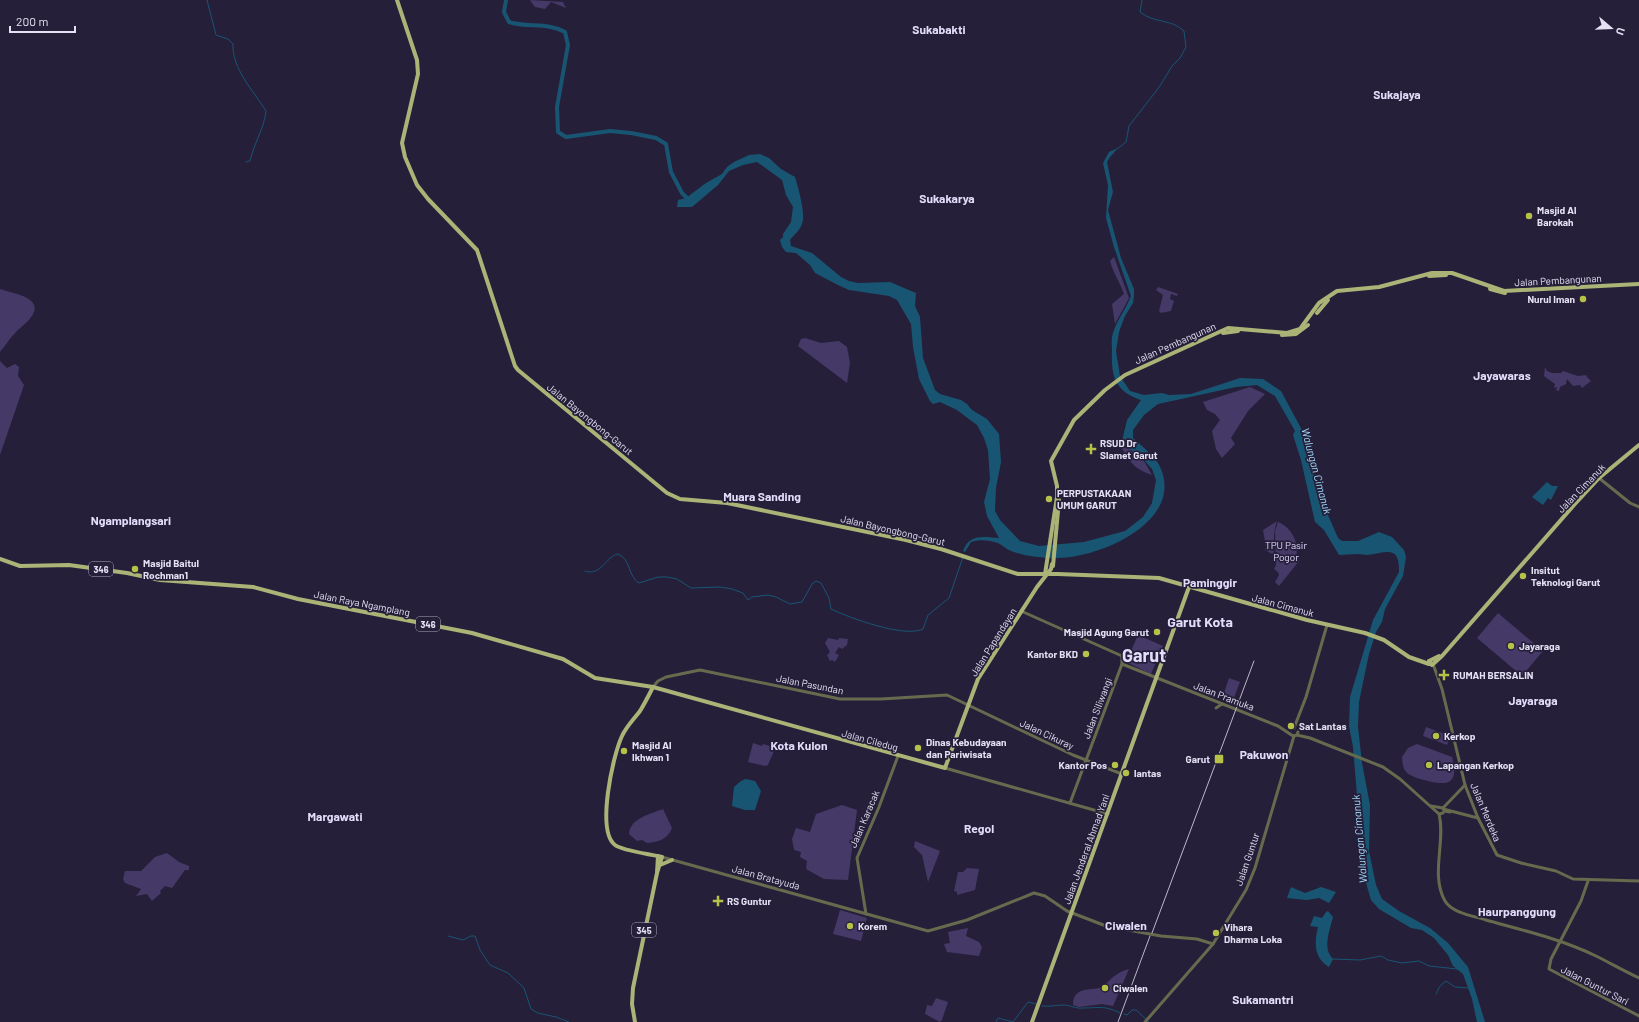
<svg xmlns="http://www.w3.org/2000/svg" width="1639" height="1022" font-family="Barlow,sans-serif">
	<style>
		.green { fill: #453967 }
		.water { fill: #185572 }
		.lines { fill: none; stroke-linecap: round; stroke-linejoin: round }
		.stream { stroke: #185572; stroke-width: 1 }
		.river { stroke: #185572; stroke-width: 4 }
		.minor { stroke: #676b4e; stroke-width: 3 }
		.major { stroke: #abb376; stroke-width: 4 }
		.rail { stroke: #bbb8cc; stroke-width: 1 }
		.poi-dot { fill: #b6c148; stroke: #261f3a; stroke-width: 1.5 }
		.labels { text-anchor: middle; dominant-baseline: central; stroke-width: 3.5; stroke-linejoin: round; paint-order: stroke }
		.shield { fill: #261f3a; stroke: #aba7bc; stroke-width: 1 }
		.shield-label { font-size: 9px; font-weight: bold; fill: #e4e1f4 }
		.poi-label { font-size: 10px; font-weight: bold; fill: #e4e1f4; stroke: #261f3a; text-anchor: start }
		.street-label { font-size: 10px; fill: #e4e1f4; stroke: #261f3a }
		.park-label { font-size: 10px; fill: #e0d9fe; stroke: #261f3a }
		.water-label { font-size: 11px; font-style: italic; fill: #a1dbfd; stroke: #261f3a }
		.quarter-label { font-size: 12px; font-weight: bold; fill: #e2ddfa; stroke: #261f3a }
		.district-label { font-size: 14px; font-weight: bold; fill: #e2ddfa; stroke: #261f3a }
		.town-label { font-size: 18px; font-weight: bold; fill: #e2ddfa; stroke: #261f3a }
	</style>
	<rect width="100%" height="100%" fill="#261f3a"/>
	<!-- green -->
	<g class="green">
		<path d="M530,0l33,2 3,6 -15,-6 -6,7 -10,-2z"/>
		<path d="M1114,257l15,41 -14,26 -3,-20 12,-10c-4,-12 -11,-21 -14,-33z"/>
		<path d="M1158,287l20,7 -1,2 -6,-2 -1,5 4,2 -3,10 -10,2 -2,-2 4,-16 -7,-5z"/>
		<path d="M0,289c8,3 23,5 30,11 14,11 -7,25 -14,32 -6,6 -11,14 -16,20z"/>
		<path d="M805,338l16,5 18,-2 8,6 3,16 -3,20 -49,-37 3,-7z"/>
		<path d="M0,361l7,7 8,-4 4,3 -1,9 6,9 -24,70z"/>
		<path d="M1545,367l2,4 5,2h9l2,-2 15,5 8,-1 1,2 4,4 -9,7 -2,-3 -7,1 -6,-7 -1,5 -6,3 -1,4 -3,-1 1,-3 -3,1 1,-4 -11,-8z"/>
		<path d="M1250,387l15,7 -17,17 -17,27 4,6 -13,14 -6,-9 -4,-18 8,-11 -5,-6 -8,-4 -4,-8z"/>
		<path d="M1123,444l21,17 8,14c-18,-6 -21,-12 -31,-28z"/>
		<path d="M1277,521c-4,11 -3,22 -3,34l-9,-5 1,-3 -3,-17z"/>
		<path d="M1278,522c13,5 22,21 18,35l3,4 -20,25 -4,-4 4,-7 -1,-3 -4,-3 2,-4 -1,-34z"/>
		<path d="M1498,613l45,38 -21,25 -45,-38z"/>
		<path d="M1138,635l25,11 -12,28 -25,-12z"/>
		<path d="M828,638l10,2 1,-2 9,1 -1,6 -5,4 -3,-2 -4,6 4,2 -4,7 -3,-2 -2,1 -3,-6 3,-3 -5,-9z"/>
		<path d="M1229,678l11,4 -8,21 -10,-4z"/>
		<path d="M1426,727l24,9 -3,9 -24,-9z"/>
		<path d="M753,743l9,3 1,-2 10,3 -1,3 2,1 -6,14 -3,1 -17,-4z"/>
		<path d="M1417,744l35,13c6,23 0,30 -24,24 -7,-2 -20,-4 -24,-12 -1,-3 -2,-9 -2,-12l6,-9z"/>
		<path d="M842,805l15,5 -9,70 -24,-1 -18,-10 1,-8 -7,-4 1,-5 -7,-2 -2,-11 4,-11 14,4 6,-18z"/>
		<path d="M663,809l9,19c-4,11 -13,14 -25,15l-5,-3 -5,1 -8,-7c1,-16 22,-20 34,-25z"/>
		<path d="M915,841l25,10 -12,31 -6,-27 -8,-8z"/>
		<path d="M167,853l12,9 10,4v4h-4l-13,18 -7,-2 -5,5 1,2 -9,8 -5,-7 -11,2 5,-7 -16,-6 -2,-4 2,-8h16l14,-14z"/>
		<path d="M967,868l12,1 -4,21 -18,5v-3l-3,-1 4,-19h5z"/>
		<path d="M840,910l27,8 -6,23 -28,-7z"/>
		<path d="M968,928l-2,8 13,6 3,5 -3,9 -32,-4 -3,-8 6,-1 -2,-11z"/>
		<path d="M1129,969l-16,37 -11,-2 -23,3 -6,-2c0,-22 24,-12 32,-20 6,-7 13,-13 24,-16z"/>
		<path d="M936,998l12,4 -6,18 -2,2 -15,-8 2,-9 5,1z"/>
	</g>
	<!-- water -->
	<g class="water">
		<path d="M1118,148l-8,9 -3,5 6,30 -5,18 13,48 13,31v7l-1,7 -8,13 -6,16 -3,19 4,25 10,15 14,4 18,-2 7,2 22,-1 49,-16 23,1 18,12 22,41 11,44 5,10 2,13 17,39 4,3h16l21,-9 13,5 12,13 2,7 -3,19 -18,33 -3,13 -6,10 -7,22 -10,48 -1,25 4,36 8,42 -1,46 7,34 6,14 17,12 31,17 18,15 20,24 17,55h-8l-5,-23 -9,-25 -10,-8 -5,-11 -14,-17 -12,-8 -11,-2 -32,-19 -8,-9 -7,-24 -3,-18v-26l-2,-2 1,-24 -3,-11 -4,-48 -4,-21 1,-29 23,-77 26,-48c1,-28 -14,-19 -32,-17 -3,0 -6,-1 -9,-1 -7,0 -13,1 -19,1l-15,-25 -9,-8 -14,-62 -8,-25 2,-4 -20,-35 -18,-11 -21,2 -78,17 -14,11 -11,15v8c9,9 23,18 28,31 22,54 -64,90 -106,89 -14,0 -31,-2 -44,-7 -5,-2 -9,-6 -13,-8 -8,-3 -19,-4 -27,-1l-6,10 -2,-1c6,-18 22,-14 36,-13l-12,-22 -3,-14 6,-23 -2,-29 -4,-12 -7,-13 -20,-15 -17,-8 -7,2 -3,-3 -11,-22 -6,-32 -2,-23 -14,-24 -8,-4 -40,-6 -11,-5 -23,-12 -5,-8 -14,-12 -10,-1 -4,-5 -2,-7 3,-3v-3l8,-12 2,-15 -7,-12 -4,-15 -25,-18 -14,3 -14,6 -11,14 -26,22h-15l1,-7 8,-2 20,-15 16,-9 5,-7 7,-5 15,-7 11,-1 9,4 12,11 14,8c3,10 11,37 7,47 -2,6 -8,11 -12,16l1,6 21,7 29,24 8,4 9,2 32,-1 26,11 -1,13 5,11 3,41 12,32 5,4 21,6 6,4 5,6 15,9 12,15 2,28 -5,26 -1,23 5,9 20,21 19,5 45,-4 41,-11 18,-14 9,-14 4,-23 -4,-11 -8,-9 -17,-13 -5,-6 5,-21 14,-20c-26,-9 -30,-23 -29,-49 0,-5 -1,-13 1,-18 4,-13 13,-24 18,-37l-17,-49 -8,-29 2,-33 -5,-22 6,-11z"/>
		<path d="M1547,482l5,4h6l-7,14 -3,-2 -5,7 -11,-8z"/>
		<path d="M746,779l9,2 6,10 -6,19h-10l-13,-4 2,-19 7,-6z"/>
		<path d="M1291,887l14,6 16,-6 15,5 -7,11 -10,-5 -12,2 -20,-2z"/>
		<path d="M1328,911l5,6c-3,13 -11,31 0,42l-4,8c-15,-9 -15,-24 -11,-40l-8,-1 4,-10 8,2 4,-6z"/>
	</g>
	<g class="lines">
		<!-- stream -->
		<g class="stream">
			<path d="M207,0l9,35 12,4 5,5c-1,25 20,46 33,67 -2,18 -12,32 -16,50l-4,1"/>
			<path d="M1117,149l9,-7 3,-16 31,-40 12,-20 8,-8 6,-11 -2,-16c-14,-13 -29,-7 -44,-19l2,-12"/>
			<path d="M585,571c16,6 21,-15 33,-17 13,5 10,23 21,29l19,-6h9l10,2 14,9 29,-1 12,2 11,4 5,7 4,-3 16,-2 8,2 14,7 12,-2 10,-18 4,-3 5,2 8,15 2,11c19,9 73,29 92,20l5,-14 21,-17 14,-41"/>
			<path d="M448,936l15,4 8,-4h4l5,14 10,15 18,8 16,15 7,21 7,4 18,4 13,5"/>
			<path d="M1333,959l27,1 21,-4 7,4 14,3 17,-2 10,5 28,3"/>
			<path d="M1436,994l4,-8 6,-5 9,6 13,1"/>
			<path d="M1042,1006c8,1 14,-1 22,-1 6,0 12,4 19,3 16,0 21,-3 37,5"/>
			<path d="M1124,1014l3,1 5,-5h4l13,12"/>
			<path d="M996,1022l2,-4 15,4 15,-20 8,2"/>
		</g>
		<!-- river -->
		<path class="river" d="M506,0l-2,12 5,10c18,6 39,0 56,10l3,13 -11,62 1,25 8,5 44,-6 21,2 25,5 10,6 5,28 11,21 7,7"/>
		<!-- minor -->
		<g class="minor">
			<path d="M1599,478l31,25 9,4"/>
			<path d="M1021,611l101,45v8l-52,139"/>
			<path d="M1122,664l156,62 15,10 4,-1 1,-3"/>
			<path d="M1433,664l9,25 23,96 13,33 19,37 24,8 35,8 17,8 66,2"/>
			<path d="M653,687l5,-6 8,-4 34,-7 140,29h41l66,-4 126,60 49,19"/>
			<path d="M1216,708l6,-4"/>
			<path d="M1294,728l12,-31 21,-72"/>
			<path d="M1297,735l13,3 73,29 17,12 39,35 4,-1"/>
			<path d="M945,768l163,46"/>
			<path d="M1431,806l12,2"/>
			<path d="M1443,808l22,-23"/>
			<path d="M1443,809l35,9"/>
			<path d="M1444,811l6,1"/>
			<path d="M1439,814c7,27 -9,61 6,87 7,12 29,15 41,19 36,10 75,19 110,36 14,7 28,15 43,22"/>
			<path d="M662,857l266,74 39,-11 67,-27 11,3 22,15 39,15 55,10 36,3 16,5"/>
			<path d="M1588,881l-7,20 -30,58 -2,10 90,47"/>
			<path d="M866,914l-9,-56 22,-51 19,-51"/>
			<path d="M1145,1022l68,-78 33,-54 9,-22 39,-132"/>
		</g>
		<!-- major -->
		<g class="major">
			<path d="M397,0l20,60 1,14 -16,69 3,14 12,28 11,14 49,51 38,116 3,4 149,123 13,6 47,4 179,37 35,9 77,25h40l101,4 148,42 58,13 19,7 25,17 20,7"/>
			<path d="M1429,276l17,-1"/>
			<path d="M1490,289l15,4"/>
			<path d="M1317,313l11,-13"/>
			<path d="M1223,333l15,-2"/>
			<path d="M1282,335l14,-1 12,-9"/>
			<path d="M0,559l20,7 49,-1 58,8 33,7 93,7 45,12 174,34 91,26 32,19 58,9 292,81 33,-89 59,-92 14,-18 1,-5"/>
			<path d="M1053,566l6,-66 -2,-2"/>
			<path d="M1045,574l12,-77v-11l-6,-25 23,-41 31,-30 20,-15 103,-47 59,5 13,-4 19,-26 18,-12 42,-4 53,-14h20l52,18 135,-7"/>
			<path d="M1429,661l10,-5"/>
			<path d="M1429,662l3,3 10,-9 132,-151 25,-27 40,-33"/>
			<path d="M653,687c-4,8 -8,16 -13,24 -6,8 -14,16 -18,25 -9,19 -26,95 -7,109 8,6 35,9 47,12l-5,16"/>
			<path d="M660,865l12,-5"/>
			<path d="M635,1022l-3,-18 1,-16 24,-115 1,-17"/>
			<path d="M1032,1022l157,-435"/>
		</g>
		<!-- rail -->
		<g class="rail">
			<path d="M1152,933l102,-272"/>
			<path d="M1118,1022l32,-86"/>
		</g>
	</g>
	<!-- markers -->
	<g class="poi-dot">
		<circle cx="1529" cy="216" r="4"/>
		<circle cx="1583" cy="299" r="4"/>
		<path d="M1089 443h4v4h4v4h-4v4h-4v-4h-4v-4h4z"/>
		<circle cx="1049" cy="499" r="4"/>
		<circle cx="135" cy="569" r="4"/>
		<circle cx="1523" cy="576" r="4"/>
		<circle cx="1157" cy="632" r="4"/>
		<circle cx="1511" cy="646" r="4"/>
		<circle cx="1086" cy="654" r="4"/>
		<path d="M1442 669h4v4h4v4h-4v4h-4v-4h-4v-4h4z"/>
		<circle cx="1291" cy="726" r="4"/>
		<circle cx="1436" cy="736" r="4"/>
		<circle cx="918" cy="748" r="4"/>
		<circle cx="624" cy="751" r="4"/>
		<rect x="1214" y="754" width="10" height="10" rx="2"/>
		<circle cx="1115" cy="765" r="4"/>
		<circle cx="1429" cy="765" r="4"/>
		<circle cx="1126" cy="773" r="4"/>
		<path d="M716 895h4v4h4v4h-4v4h-4v-4h-4v-4h4z"/>
		<circle cx="850" cy="926" r="4"/>
		<circle cx="1216" cy="933" r="4"/>
		<circle cx="1105" cy="988" r="4"/>
	</g>
	<g class="labels">
		<!-- shield labels -->
		<g class="shield">
			<rect x="89" y="562" width="24" height="14" rx="3"/>
			<rect x="416" y="617" width="24" height="14" rx="3"/>
			<rect x="632" y="923" width="24" height="14" rx="3"/>
		</g>
		<g class="shield-label">
			<text x="101" y="569">346</text>
			<text x="428" y="624">346</text>
			<text x="644" y="930">345</text>
		</g>
		<!-- poi labels -->
		<g class="poi-label">
			<text x="1537" y="210">Masjid Al<tspan x="1537" dy="12">Barokah</tspan></text>
			<text x="1575" y="299" text-anchor="end">Nurul Iman</text>
			<text x="1100" y="443">RSUD Dr<tspan x="1100" dy="12">Slamet Garut</tspan></text>
			<text x="1057" y="493">PERPUSTAKAAN<tspan x="1057" dy="12">UMUM GARUT</tspan></text>
			<text x="143" y="563">Masjid Baitul<tspan x="143" dy="12">Rochman1</tspan></text>
			<text x="1531" y="570">Insitut<tspan x="1531" dy="12">Teknologi Garut</tspan></text>
			<text x="1149" y="632" text-anchor="end">Masjid Agung Garut</text>
			<text x="1519" y="646">Jayaraga</text>
			<text x="1078" y="654" text-anchor="end">Kantor BKD</text>
			<text x="1453" y="675">RUMAH BERSALIN</text>
			<text x="1299" y="726">Sat Lantas</text>
			<text x="1444" y="736">Kerkop</text>
			<text x="926" y="742">Dinas Kebudayaan<tspan x="926" dy="12">dan Pariwisata</tspan></text>
			<text x="632" y="745">Masjid Al<tspan x="632" dy="12">Ikhwan 1</tspan></text>
			<text x="1210" y="759" text-anchor="end">Garut</text>
			<text x="1107" y="765" text-anchor="end">Kantor Pos</text>
			<text x="1437" y="765">Lapangan Kerkop</text>
			<text x="1134" y="773">lantas</text>
			<text x="727" y="901">RS Guntur</text>
			<text x="858" y="926">Korem</text>
			<text x="1224" y="927">Vihara<tspan x="1224" dy="12">Dharma Loka</tspan></text>
			<text x="1113" y="988">Ciwalen</text>
		</g>
		<!-- street labels -->
		<g class="street-label">
			<text transform="translate(1558 280) rotate(-3)">Jalan Pembangunan</text>
			<text transform="translate(1175 343) rotate(-24)">Jalan Pembangunan</text>
			<text transform="translate(590 419) rotate(39)">Jalan Bayongbong-Garut</text>
			<text transform="translate(1581 488) rotate(-46)">Jalan Cimanuk</text>
			<text transform="translate(893 530) rotate(13)">Jalan Bayongbong-Garut</text>
			<text transform="translate(362 603) rotate(11)">Jalan Raya Ngamplang</text>
			<text transform="translate(1283 605) rotate(15)">Jalan Cimanuk</text>
			<text transform="translate(993 642) rotate(-58)">Jalan Papandayan</text>
			<text transform="translate(810 684) rotate(11)">Jalan Pasundan</text>
			<text transform="translate(1224 696) rotate(21)">Jalan Pramuka</text>
			<text transform="translate(1097 708) rotate(-69)">Jalan Siliwangi</text>
			<text transform="translate(1047 734) rotate(25)">Jalan Cikuray</text>
			<text transform="translate(870 740) rotate(15)">Jalan Ciledug</text>
			<text transform="translate(1486 812) rotate(67)">Jalan Merdeka</text>
			<text transform="translate(864 819) rotate(-67)">Jalan Karacak</text>
			<text transform="translate(1086 849) rotate(-70)">Jalan Jenderal Ahmad Yani</text>
			<text transform="translate(1247 859) rotate(-71)">Jalan Guntur</text>
			<text transform="translate(766 877) rotate(15)">Jalan Bratayuda</text>
			<text transform="translate(1595 985) rotate(27)">Jalan Guntur Sari</text>
		</g>
		<!-- park labels -->
		<g class="park-label">
			<text x="1286" y="545">TPU Pasir<tspan x="1286" dy="12">Pogor</tspan></text>
		</g>
		<!-- water labels -->
		<g class="water-label">
			<text transform="translate(1317 471) rotate(75)">Walungan Cimanuk</text>
			<text transform="translate(1359 839) rotate(-95)">Walungan Cimanuk</text>
		</g>
		<!-- quarter labels -->
		<g class="quarter-label">
			<text x="939" y="29">Sukabakti</text>
			<text x="1397" y="94">Sukajaya</text>
			<text x="947" y="198">Sukakarya</text>
			<text x="1502" y="375">Jayawaras</text>
			<text x="762" y="496">Muara Sanding</text>
			<text x="131" y="520">Ngamplangsari</text>
			<text x="1210" y="582">Paminggir</text>
			<text x="1533" y="700">Jayaraga</text>
			<text x="799" y="745">Kota Kulon</text>
			<text x="1264" y="754">Pakuwon</text>
			<text x="335" y="816">Margawati</text>
			<text x="979" y="828">Regol</text>
			<text x="1517" y="911">Haurpanggung</text>
			<text x="1126" y="925">Ciwalen</text>
			<text x="1263" y="999">Sukamantri</text>
		</g>
		<!-- district labels -->
		<g class="district-label">
			<text x="1200" y="621">Garut Kota</text>
		</g>
		<!-- town labels -->
		<g class="town-label">
			<text x="1144" y="655">Garut</text>
		</g>
	</g>
	<!-- north arrow -->
	<g transform="translate(1611 28) rotate(109)" stroke="#261f3a" stroke-width="3" paint-order="stroke">
	<path d="M0-3L7 15L0 10L-7 15Z" fill="#e4e1f4"/>
	<text y="-6" font-size="11" font-weight="bold" text-anchor="middle" fill="#e4e1f4">U</text>
	</g>
	<!-- scale -->
	<path d="M10 26v6h65v-6" fill="none" stroke="#e4e1f4" stroke-width="2"/>
	<text x="16" y="26" font-size="12" fill="#e4e1f4" stroke="#261f3a" stroke-width="3" paint-order="stroke">200 m</text>
</svg>
